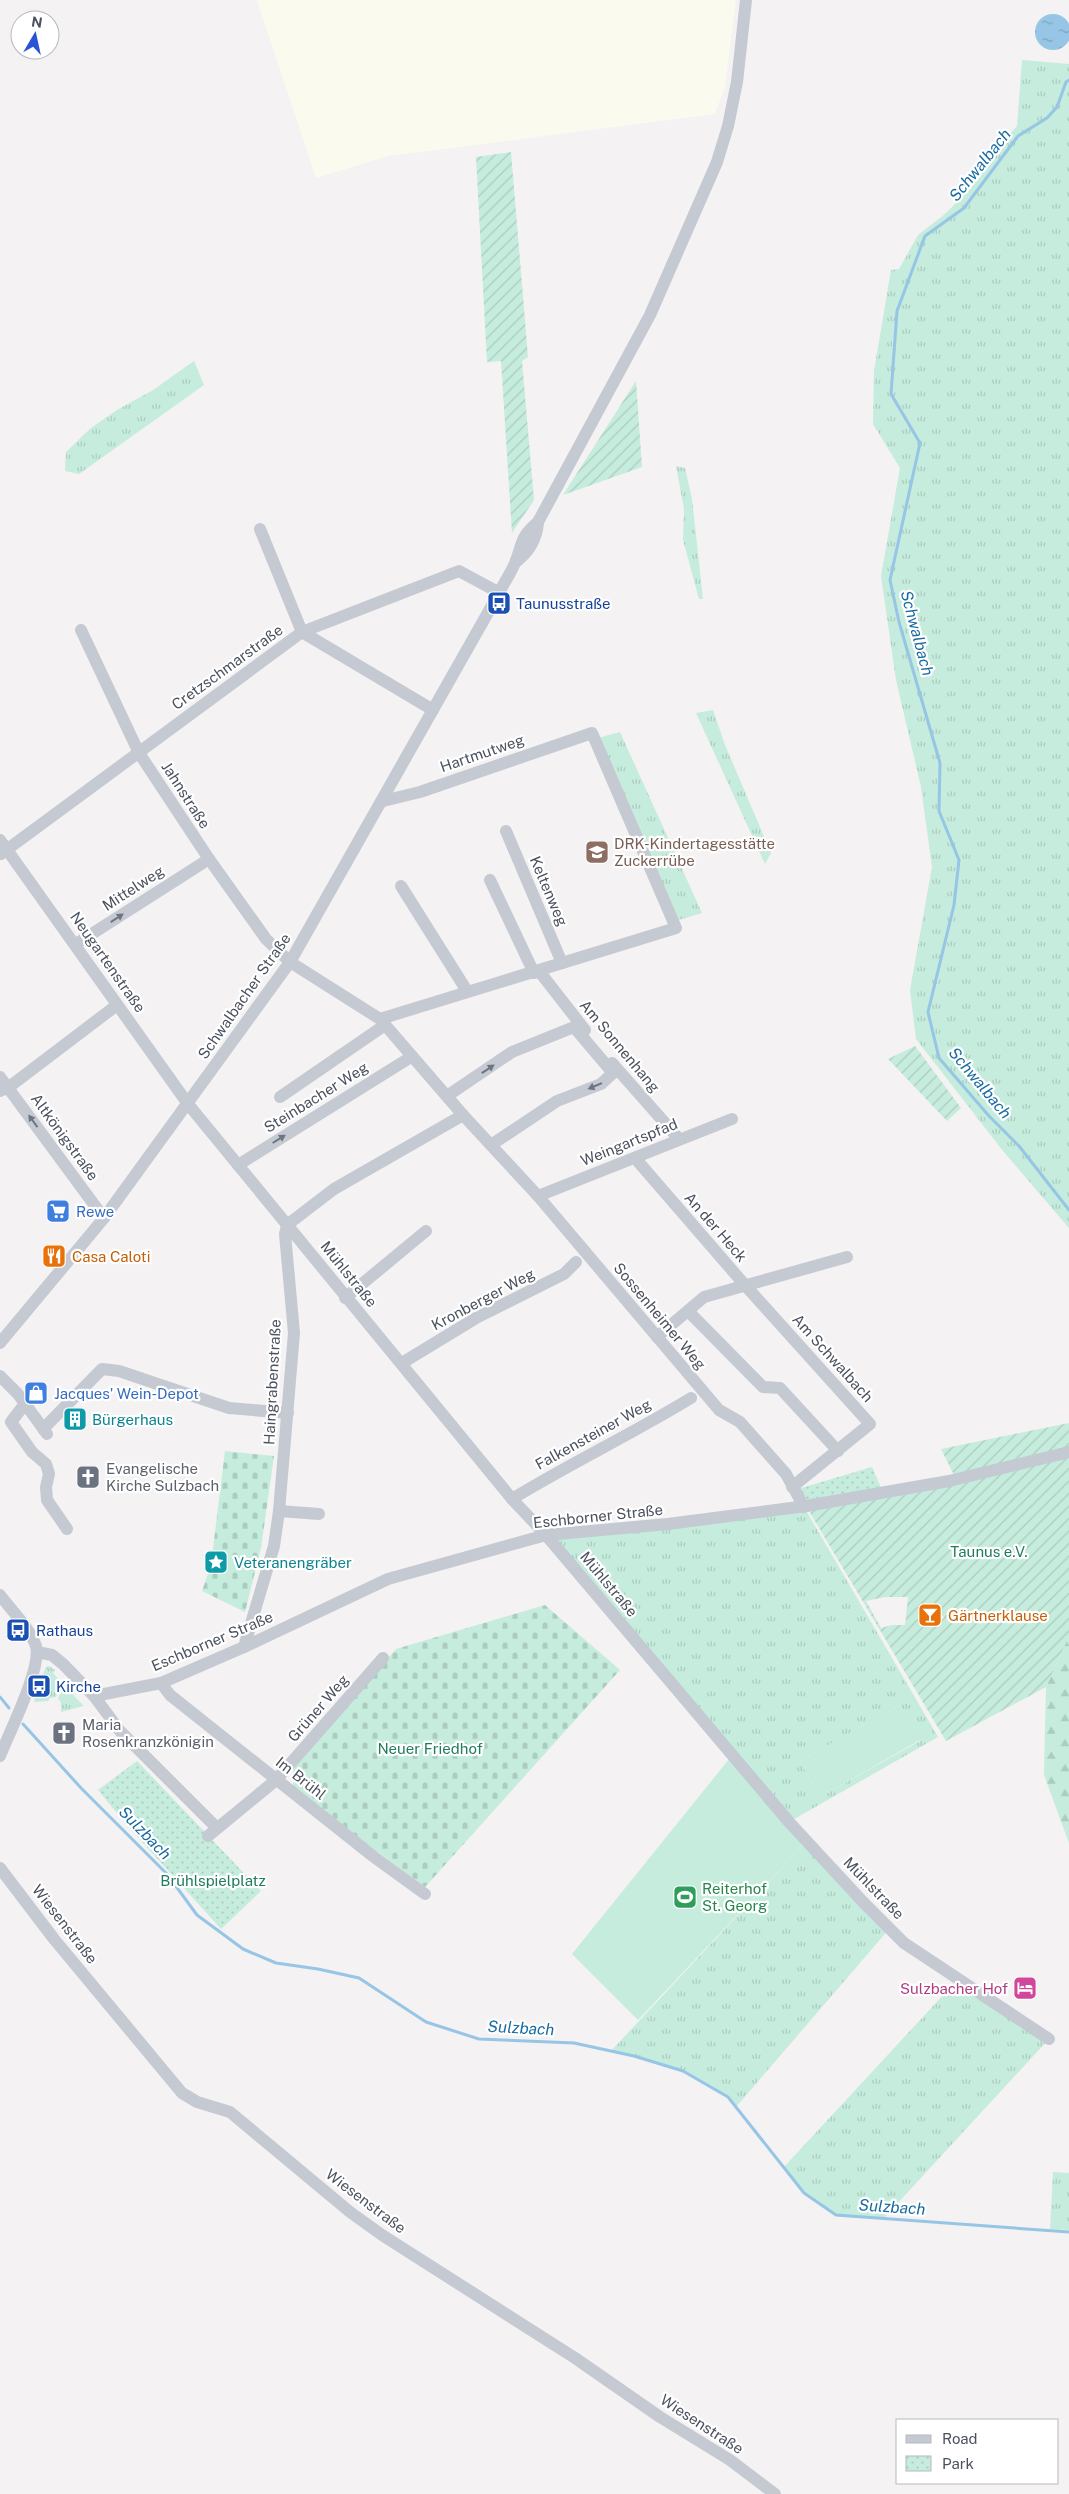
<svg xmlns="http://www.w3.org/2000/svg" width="1069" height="2494" font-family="'Public Sans',sans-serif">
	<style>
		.commercial { fill: #fbfaee }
		.grass { fill: url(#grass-tufts); fill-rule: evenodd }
		.forest { fill: url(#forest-firs) }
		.cemetery { fill: url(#cemetery-stones) }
		.park { fill: url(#park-dots) }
		.garden { fill: url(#garden-furrows); fill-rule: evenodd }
		.pitch { fill: #c5ecdc }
		.water { fill: url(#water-ripples) }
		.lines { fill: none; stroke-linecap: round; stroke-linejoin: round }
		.stream { stroke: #96c5e5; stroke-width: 3 }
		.minor { stroke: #c4c9d2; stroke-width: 12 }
		.oneway { fill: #6f7581 }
		.labels { text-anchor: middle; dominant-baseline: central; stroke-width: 4.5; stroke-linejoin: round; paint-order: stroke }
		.transit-label { font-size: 15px; fill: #164399; stroke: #fff; text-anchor: start }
		.street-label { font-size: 15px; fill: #4b515e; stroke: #fff }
		.education-label { font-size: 15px; fill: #785e54; stroke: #fff; text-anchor: start }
		.shop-label { font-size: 15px; fill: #366cbe; stroke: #fff; text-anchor: start }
		.food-label { font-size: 15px; fill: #c56008; stroke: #fff; text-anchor: start }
		.culture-label { font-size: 15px; fill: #0d838f; stroke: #fff; text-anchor: start }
		.worship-label { font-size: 15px; fill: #5b616d; stroke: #fff; text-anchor: start }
		.park-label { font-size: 15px; fill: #207b5f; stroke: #fff }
		.leisure-label { font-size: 15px; fill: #27864d; stroke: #fff; text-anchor: start }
		.hotel-label { font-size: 15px; fill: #b23c85; stroke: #fff; text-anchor: end }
		.water-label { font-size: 16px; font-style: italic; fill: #196ba2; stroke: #fff }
	</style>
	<defs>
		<pattern id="grass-tufts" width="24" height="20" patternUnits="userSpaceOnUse" patternTransform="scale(1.25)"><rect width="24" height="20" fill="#c5ecdc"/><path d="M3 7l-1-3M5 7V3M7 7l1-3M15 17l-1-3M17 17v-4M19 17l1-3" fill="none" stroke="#abccbf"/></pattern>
		<pattern id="forest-firs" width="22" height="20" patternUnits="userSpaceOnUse" patternTransform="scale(1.25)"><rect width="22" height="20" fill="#c5ecdc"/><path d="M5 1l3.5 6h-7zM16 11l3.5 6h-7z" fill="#abccbf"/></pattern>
		<pattern id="cemetery-stones" width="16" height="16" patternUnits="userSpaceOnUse" patternTransform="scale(1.25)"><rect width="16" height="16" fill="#c5ecdc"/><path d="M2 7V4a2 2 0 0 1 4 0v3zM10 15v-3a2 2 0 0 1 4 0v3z" fill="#abccbf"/></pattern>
		<pattern id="park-dots" width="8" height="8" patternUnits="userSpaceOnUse" patternTransform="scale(1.25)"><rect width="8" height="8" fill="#c5ecdc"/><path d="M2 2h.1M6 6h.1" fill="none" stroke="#abccbf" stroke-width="1.8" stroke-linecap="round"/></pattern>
		<pattern id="garden-furrows" width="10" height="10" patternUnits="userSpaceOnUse" patternTransform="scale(1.25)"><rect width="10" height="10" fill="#c5ecdc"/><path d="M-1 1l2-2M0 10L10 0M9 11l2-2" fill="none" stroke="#abccbf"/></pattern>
		<pattern id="water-ripples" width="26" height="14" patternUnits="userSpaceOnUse" patternTransform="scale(1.25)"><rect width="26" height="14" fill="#96c5e5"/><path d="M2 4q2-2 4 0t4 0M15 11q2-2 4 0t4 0" fill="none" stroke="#7ca2bd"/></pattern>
	</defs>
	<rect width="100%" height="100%" fill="#f4f2f2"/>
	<!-- commercial -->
	<path class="commercial" d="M257,0h479l-11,87 -10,27 -326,42 -73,22z"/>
	<!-- grass -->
	<g class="grass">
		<path d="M1022,60l47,4v1164l-66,-77 -87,-112 -6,-49 22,-123 -11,-80 -25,-107 -15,-104 19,-108 -27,-44 1,-53 17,-101 8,-1 19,-34 27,-21 25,-25 7,-10 -1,-6 41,-47z"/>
		<path d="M194,361l10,24 -125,89 -14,-3 1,-19 25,-24 26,-18 36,-20z"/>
		<path d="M676,466l9,2 7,31 11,100h-4l-16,-59 1,-31z"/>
		<path d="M713,710l12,35 46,108 -6,11 -69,-151z"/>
		<path d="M620,732l82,181 -23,7 -81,-182z"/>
		<path d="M804,1507l134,230 -149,85 -243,-287zM900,1705l20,36 -100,56 -20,-36z"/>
		<path d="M49,1666l6,4 -2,3 8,9 -5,15 -6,1 -2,3 -13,1 -1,-7 5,1 2,-7 -4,-1 9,-21z"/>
		<path d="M65,1679l11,12 -3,4 11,11 -23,6v-10l-3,-3z"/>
		<path d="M807,1841l83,87 -154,179c-27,-33 -84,-47 -125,-56z"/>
		<path d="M959,1978l90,61 -166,180 -47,-4 -32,-22 -20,-26z"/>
		<path d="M1053,2172l16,1v57l-19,-1z"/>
	</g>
	<!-- forest -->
	<path class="forest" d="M1069,1636v207l-25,-68 2,-88z"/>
	<!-- cemetery -->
	<g class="cemetery">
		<path d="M225,1451l49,5 -13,92 -16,64 -43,-21 9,-26z"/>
		<path d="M545,1605l75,65 -195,217 -132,-98v-22l103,-118z"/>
	</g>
	<!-- park -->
	<g class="park">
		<path d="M872,1467l10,23 -72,14 -12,-15z"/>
		<path d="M137,1761l124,130 -40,38 -96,-106 -27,-33z"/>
	</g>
	<!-- garden -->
	<g class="garden">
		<path d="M511,152l17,205 -6,4 12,139 -22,33 -11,-172 -14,1 -11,-205z"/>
		<path d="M636,381l6,86 -79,28z"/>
		<path d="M915,1046l46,62 -14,13 -59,-62z"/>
		<path d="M1069,1423v213l-23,51 -100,54 -140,-235 150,-27 -15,-30zM885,1597h23l-3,28h-13l-11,3 -15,-27zM929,1607l15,10 -7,10 -15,-10z"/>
	</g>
	<!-- pitch -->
	<g class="pitch">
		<path d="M900,1705l20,35 -100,57 -20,-36z"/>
		<path d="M730,1758l77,83 -169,179 -66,-66z"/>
	</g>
	<!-- water -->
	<circle class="water" cx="1053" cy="32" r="18"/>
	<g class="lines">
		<!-- stream -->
		<g class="stream">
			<path d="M1069,80l-3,2 -9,25 -10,11 -29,18 -54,72 -39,28 -28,75 -6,83 29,49 -30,137 9,42 41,141 -1,48 20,49 -5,45 -26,107 11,46 50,58 30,30 50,64"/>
			<path d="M0,1697l9,11"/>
			<path d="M23,1724l58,64 86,86 30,41 46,34 33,14 42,6 41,9 67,44 53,17 95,4 60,13 49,15 45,26 76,96 32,22 233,17"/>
		</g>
		<!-- minor -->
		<g class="minor">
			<path d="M260,529l42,103 131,78"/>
			<path d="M516,562c13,-10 21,-24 22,-40"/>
			<path d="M81,630l58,123 70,106 57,80 24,23 90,57 83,96 75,81 181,214 21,12 46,52 18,33"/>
			<path d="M506,831l56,132"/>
			<path d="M0,840l188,264 324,395 34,36 243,287 75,81 40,40 145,96"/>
			<path d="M1,854l301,-222 157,-61 39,21"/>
			<path d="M490,880l44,93"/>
			<path d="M401,886l66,105"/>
			<path d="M76,944l133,-85"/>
			<path d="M539,971l46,59"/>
			<path d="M380,1019l296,-91 -84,-195 -172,59 -37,9"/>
			<path d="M612,1063l67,76"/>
			<path d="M0,1077l104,141"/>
			<path d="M0,1091l9,-4 108,-82"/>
			<path d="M447,1096l65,-44 62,-25 39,46 -12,11 -44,17 -66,44"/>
			<path d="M280,1097l105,-72"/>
			<path d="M635,1158l109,126 126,140 -78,63"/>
			<path d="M238,1165l173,-108"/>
			<path d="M538,1196l194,-77"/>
			<path d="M345,1298l81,-67"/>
			<path d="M688,1311l75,76 17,1 58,63"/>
			<path d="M657,1337l47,-40 143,-40"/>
			<path d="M0,1343l104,-125 186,-256 204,-360c6,-13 15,-25 21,-39 8,-19 4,-25 23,-41l112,-207 67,-153 11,-36 9,-44 9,-82"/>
			<path d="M402,1363l74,-45 88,-44 12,-12"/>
			<path d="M0,1376l18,18 29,40"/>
			<path d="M24,1405l-13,17 21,30 14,12 3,10 -3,13 1,13 20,29"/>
			<path d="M43,1429l59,-60 17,2 110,37 59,5"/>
			<path d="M512,1499c59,-36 120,-65 179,-101"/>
			<path d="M279,1511l40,3"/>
			<path d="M0,1595c12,16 29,32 36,51 6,22 -27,87 -36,110"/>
			<path d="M244,1647l30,-101 5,-35 15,-178 -9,-99 2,-9 47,-36 129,-74"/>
			<path d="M37,1652l15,3 11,9 31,32 26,35 96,96"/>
			<path d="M161,1683l9,12 204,162 51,37"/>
			<path d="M94,1696l67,-13 83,-36 144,-68 158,-44 122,-11 138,-18 143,-25 120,-29"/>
			<path d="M208,1836l68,-56 107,-122"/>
			<path d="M0,1868l54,71 128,154 15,9 33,10 120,100 32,23 193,123 85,59 70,43 45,34"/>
		</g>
	</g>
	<!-- one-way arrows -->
	<defs><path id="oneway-solid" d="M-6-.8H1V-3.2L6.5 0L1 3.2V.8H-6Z" transform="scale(1.25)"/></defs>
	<g class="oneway">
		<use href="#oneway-solid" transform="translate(117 918) rotate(-33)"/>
		<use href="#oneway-solid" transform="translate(488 1069) rotate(-34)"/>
		<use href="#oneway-solid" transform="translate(595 1086) rotate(157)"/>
		<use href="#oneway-solid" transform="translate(33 1121) rotate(-126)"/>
		<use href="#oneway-solid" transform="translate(279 1139) rotate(-32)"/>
	</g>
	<!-- icons -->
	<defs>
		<g id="bus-square" transform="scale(1.25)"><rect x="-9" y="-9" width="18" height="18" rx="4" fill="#1a4fb4" stroke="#fff"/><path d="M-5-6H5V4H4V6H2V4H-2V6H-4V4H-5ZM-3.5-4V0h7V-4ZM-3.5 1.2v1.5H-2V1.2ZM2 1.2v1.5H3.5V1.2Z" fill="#fff"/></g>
		<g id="school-square" transform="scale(1.25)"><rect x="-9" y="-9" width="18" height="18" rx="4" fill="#8d6e63" stroke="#fff"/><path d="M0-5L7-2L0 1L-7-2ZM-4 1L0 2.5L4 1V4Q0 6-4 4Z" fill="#fff"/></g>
		<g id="supermarket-square" transform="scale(1.25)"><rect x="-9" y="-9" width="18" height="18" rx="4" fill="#3f7fe0" stroke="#fff"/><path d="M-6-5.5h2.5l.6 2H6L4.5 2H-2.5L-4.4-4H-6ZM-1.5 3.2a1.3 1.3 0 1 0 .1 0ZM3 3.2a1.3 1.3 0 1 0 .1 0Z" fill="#fff"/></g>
		<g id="restaurant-square" transform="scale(1.25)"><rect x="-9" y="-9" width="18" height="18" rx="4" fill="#e8710a" stroke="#fff"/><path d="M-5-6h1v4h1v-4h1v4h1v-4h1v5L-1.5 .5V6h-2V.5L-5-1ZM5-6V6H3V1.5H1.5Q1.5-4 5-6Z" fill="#fff"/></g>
		<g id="shop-square" transform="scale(1.25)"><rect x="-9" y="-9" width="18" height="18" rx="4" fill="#3f7fe0" stroke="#fff"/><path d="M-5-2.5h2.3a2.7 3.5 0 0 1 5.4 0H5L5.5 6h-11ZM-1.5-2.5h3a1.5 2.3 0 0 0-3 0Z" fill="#fff"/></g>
		<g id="building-square" transform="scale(1.25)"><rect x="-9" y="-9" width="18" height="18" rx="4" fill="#0f9aa8" stroke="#fff"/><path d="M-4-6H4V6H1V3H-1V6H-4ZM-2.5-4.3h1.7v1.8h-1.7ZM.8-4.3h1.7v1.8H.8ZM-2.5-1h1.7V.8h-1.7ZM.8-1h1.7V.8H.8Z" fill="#fff"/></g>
		<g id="church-square" transform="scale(1.25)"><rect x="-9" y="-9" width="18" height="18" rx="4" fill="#6b7280" stroke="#fff"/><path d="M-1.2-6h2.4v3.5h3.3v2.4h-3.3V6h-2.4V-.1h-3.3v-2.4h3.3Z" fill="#fff"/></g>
		<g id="sight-square" transform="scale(1.25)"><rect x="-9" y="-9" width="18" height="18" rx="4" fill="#0f9aa8" stroke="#fff"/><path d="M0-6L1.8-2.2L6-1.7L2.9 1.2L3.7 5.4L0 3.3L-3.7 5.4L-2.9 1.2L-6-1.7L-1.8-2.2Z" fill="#fff"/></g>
		<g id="bar-square" transform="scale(1.25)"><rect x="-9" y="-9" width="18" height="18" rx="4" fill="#e8710a" stroke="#fff"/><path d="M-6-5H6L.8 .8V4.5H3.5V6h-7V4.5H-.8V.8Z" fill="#fff"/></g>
		<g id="stadium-square" transform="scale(1.25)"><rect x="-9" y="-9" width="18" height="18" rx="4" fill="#2e9e5b" stroke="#fff"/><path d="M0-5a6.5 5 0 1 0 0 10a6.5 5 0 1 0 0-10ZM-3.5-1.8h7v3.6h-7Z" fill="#fff"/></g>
		<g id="hotel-square" transform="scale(1.25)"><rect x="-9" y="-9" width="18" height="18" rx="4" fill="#d1479c" stroke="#fff"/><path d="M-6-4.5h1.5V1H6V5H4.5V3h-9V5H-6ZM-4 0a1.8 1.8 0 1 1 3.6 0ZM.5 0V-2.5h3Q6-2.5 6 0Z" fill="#fff"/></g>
	</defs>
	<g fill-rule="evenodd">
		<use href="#bus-square" x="499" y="603"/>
		<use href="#school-square" x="597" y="852"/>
		<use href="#supermarket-square" x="58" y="1211"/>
		<use href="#restaurant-square" x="54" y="1256"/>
		<use href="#shop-square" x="36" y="1393"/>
		<use href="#building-square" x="75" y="1419"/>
		<use href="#church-square" x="88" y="1477"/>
		<use href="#sight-square" x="216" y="1562"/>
		<use href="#bar-square" x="930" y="1615"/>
		<use href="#bus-square" x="18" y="1630"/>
		<use href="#bus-square" x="39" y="1686"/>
		<use href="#church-square" x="64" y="1733"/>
		<use href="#stadium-square" x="685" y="1897"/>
		<use href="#hotel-square" x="1025" y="1988"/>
	</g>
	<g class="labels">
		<!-- transit labels -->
		<g class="transit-label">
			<text x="516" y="603">Taunusstraße</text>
			<text x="36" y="1630">Rathaus</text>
			<text x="56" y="1686">Kirche</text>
		</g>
		<!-- street labels -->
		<g class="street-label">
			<text transform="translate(227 667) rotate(-36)">Cretzschmarstraße</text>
			<text transform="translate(482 753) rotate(-19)">Hartmutweg</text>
			<text transform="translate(186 795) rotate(57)">Jahnstraße</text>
			<text transform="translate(133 888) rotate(-33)">Mittelweg</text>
			<text transform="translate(549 891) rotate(67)">Keltenweg</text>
			<text transform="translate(108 962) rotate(55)">Neugartenstraße</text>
			<text transform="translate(244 996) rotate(-55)">Schwalbacher Straße</text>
			<text transform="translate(620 1046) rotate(50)">Am Sonnenhang</text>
			<text transform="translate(316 1097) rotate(-32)">Steinbacher Weg</text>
			<text transform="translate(65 1137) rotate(54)">Altkönigstraße</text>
			<text transform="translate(629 1142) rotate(-22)">Weingartspfad</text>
			<text transform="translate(716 1227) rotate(49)">An der Heck</text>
			<text transform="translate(349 1274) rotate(51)">Mühlstraße</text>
			<text transform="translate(483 1299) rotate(-28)">Kronberger Weg</text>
			<text transform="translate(660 1316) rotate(50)">Sossenheimer Weg</text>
			<text transform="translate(833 1358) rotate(48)">Am Schwalbach</text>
			<text transform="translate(272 1382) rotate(-87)">Haingrabenstraße</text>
			<text transform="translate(593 1434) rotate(-29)">Falkensteiner Weg</text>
			<text transform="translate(598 1516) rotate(-6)">Eschborner Straße</text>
			<text transform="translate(609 1584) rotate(50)">Mühlstraße</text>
			<text transform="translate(212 1641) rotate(-23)">Eschborner Straße</text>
			<text transform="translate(318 1708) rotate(-49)">Grüner Weg</text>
			<text transform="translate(301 1778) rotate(38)">Im Brühl</text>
			<text transform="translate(874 1888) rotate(46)">Mühlstraße</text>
			<text transform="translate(65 1924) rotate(52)">Wiesenstraße</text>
			<text transform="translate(366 2201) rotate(37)">Wiesenstraße</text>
			<text transform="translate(702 2424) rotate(33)">Wiesenstraße</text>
		</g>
		<!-- education labels -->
		<g class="education-label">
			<text x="614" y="843">DRK-Kindertagesstätte<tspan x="614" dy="17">Zuckerrübe</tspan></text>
		</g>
		<!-- shop labels -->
		<g class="shop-label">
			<text x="76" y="1211">Rewe</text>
			<text x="54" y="1393">Jacques' Wein-Depot</text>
		</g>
		<!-- food labels -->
		<g class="food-label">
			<text x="72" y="1256">Casa Caloti</text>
			<text x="948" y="1615">Gärtnerklause</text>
		</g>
		<!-- culture labels -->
		<g class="culture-label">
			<text x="92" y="1419">Bürgerhaus</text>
			<text x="234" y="1562">Veteranengräber</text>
		</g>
		<!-- worship labels -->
		<g class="worship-label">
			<text x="106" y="1468">Evangelische<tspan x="106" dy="17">Kirche Sulzbach</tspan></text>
			<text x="82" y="1724">Maria<tspan x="82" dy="17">Rosenkranzkönigin</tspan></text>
		</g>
		<!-- park labels -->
		<g class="park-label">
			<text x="989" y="1551">Taunus e.V.</text>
			<text x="430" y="1748">Neuer Friedhof</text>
			<text x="213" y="1880">Brühlspielplatz</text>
		</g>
		<!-- leisure labels -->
		<g class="leisure-label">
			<text x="702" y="1888">Reiterhof<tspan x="702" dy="17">St. Georg</tspan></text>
		</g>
		<!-- hotel labels -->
		<g class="hotel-label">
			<text x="1008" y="1988">Sulzbacher Hof</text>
		</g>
		<!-- water labels -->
		<g class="water-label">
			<text transform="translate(980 165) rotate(-51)">Schwalbach</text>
			<text transform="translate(917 633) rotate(75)">Schwalbach</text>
			<text transform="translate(980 1083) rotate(50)">Schwalbach</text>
			<text transform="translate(145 1833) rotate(46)">Sulzbach</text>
			<text transform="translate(521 2028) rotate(3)">Sulzbach</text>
			<text transform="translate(892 2207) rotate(4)">Sulzbach</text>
		</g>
	</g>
	<!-- legend -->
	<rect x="896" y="2419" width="162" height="65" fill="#ffffff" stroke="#b7b9bf"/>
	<rect x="906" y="2435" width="25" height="8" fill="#c4c9d2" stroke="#b7b9bf"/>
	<text x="942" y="2444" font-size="15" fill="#4b515e">Road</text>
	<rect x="906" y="2456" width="25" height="15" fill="url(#park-dots)" stroke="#b7b9bf"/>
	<text x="942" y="2469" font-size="15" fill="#4b515e">Park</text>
	<!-- north arrow -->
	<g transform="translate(35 35) rotate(9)"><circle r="24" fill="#ffffff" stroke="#b7b9bf"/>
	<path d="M0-4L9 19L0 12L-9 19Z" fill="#2a53d6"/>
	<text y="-8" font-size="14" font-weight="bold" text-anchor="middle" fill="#4b515e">N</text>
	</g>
</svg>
